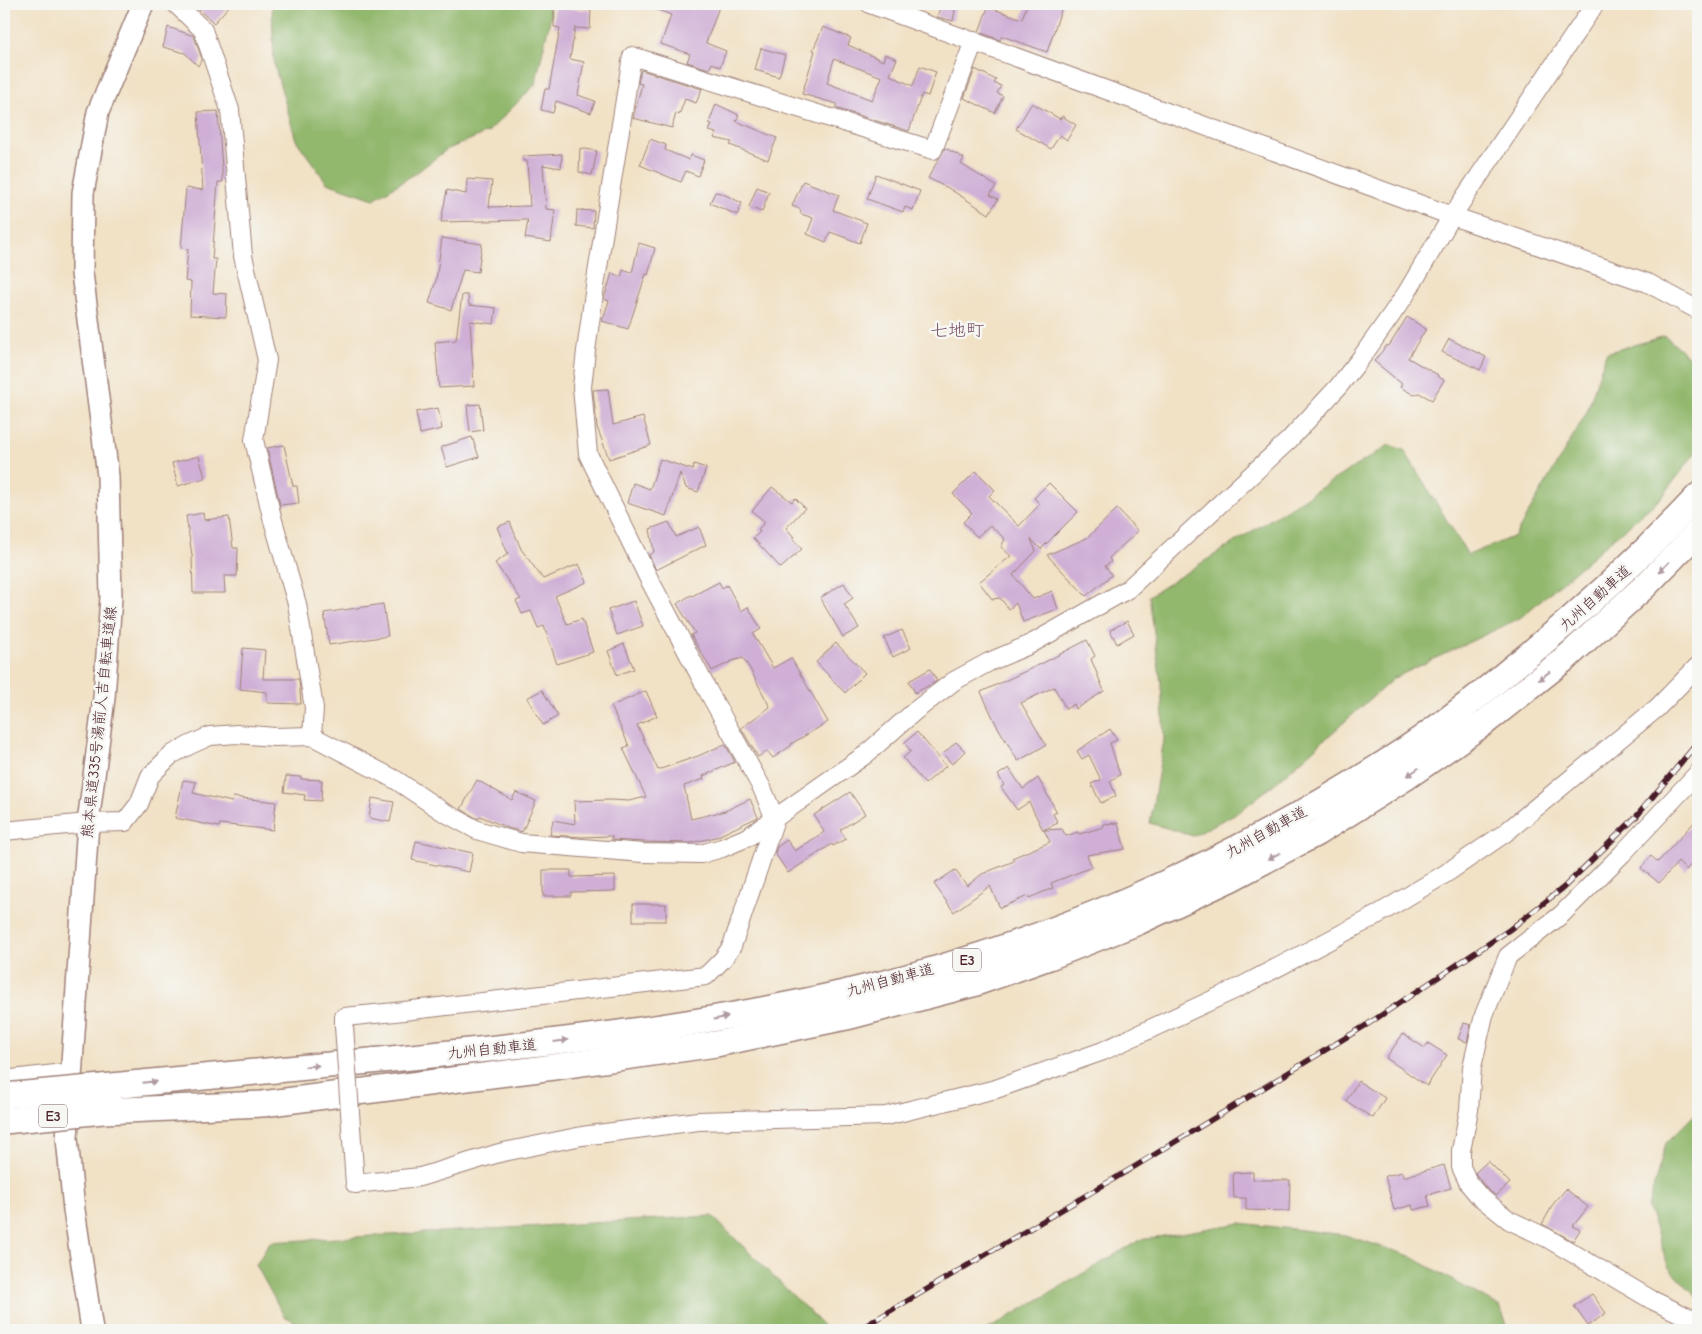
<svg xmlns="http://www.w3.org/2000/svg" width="1702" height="1334" font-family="'Comic Neue','Klee One',sans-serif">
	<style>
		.forest { fill: #92b86d; stroke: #6e6c4c }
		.building { fill: #cfafd6; fill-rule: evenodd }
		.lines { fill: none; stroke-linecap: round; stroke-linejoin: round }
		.minor-casing { stroke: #9e8078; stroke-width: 20 }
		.major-casing { stroke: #9e8078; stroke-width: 24 }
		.highway-casing { stroke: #9e8078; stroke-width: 28 }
		.minor { stroke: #fff; stroke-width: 18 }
		.major { stroke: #fff; stroke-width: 21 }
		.highway { stroke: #fff; stroke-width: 25 }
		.rail-casing { stroke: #4a1f2b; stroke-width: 5.5 }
		.rail { stroke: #f6f6f2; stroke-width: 4; stroke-dasharray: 11; stroke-linecap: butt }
		.minor-bridge-casing { stroke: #9e8078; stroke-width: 20; stroke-linecap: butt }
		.highway-bridge-casing { stroke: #9e8078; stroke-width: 28; stroke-linecap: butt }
		.minor-bridge { stroke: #fff; stroke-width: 18 }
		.highway-bridge { stroke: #fff; stroke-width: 25 }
		.oneway { fill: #ae9aa0 }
		.labels { text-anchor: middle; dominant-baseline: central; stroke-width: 5; stroke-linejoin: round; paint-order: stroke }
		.shield { fill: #f6f6f2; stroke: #7e6067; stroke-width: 1 }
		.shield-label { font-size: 14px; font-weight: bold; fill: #4a1f2b }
		.street-label { font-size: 15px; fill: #4a1f2b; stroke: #f6f6f2 }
		.quarter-label { font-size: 18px; fill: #795167; stroke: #f6f6f2 }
	</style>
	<rect width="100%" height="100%" fill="#f6f6f2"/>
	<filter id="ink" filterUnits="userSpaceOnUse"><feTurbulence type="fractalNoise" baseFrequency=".02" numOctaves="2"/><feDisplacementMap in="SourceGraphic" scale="10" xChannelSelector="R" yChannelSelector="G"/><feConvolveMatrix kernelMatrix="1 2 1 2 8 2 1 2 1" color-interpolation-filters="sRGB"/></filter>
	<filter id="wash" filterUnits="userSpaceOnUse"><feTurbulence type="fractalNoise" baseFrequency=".0096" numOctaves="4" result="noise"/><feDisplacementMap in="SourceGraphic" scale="20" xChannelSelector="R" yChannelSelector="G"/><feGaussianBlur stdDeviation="1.12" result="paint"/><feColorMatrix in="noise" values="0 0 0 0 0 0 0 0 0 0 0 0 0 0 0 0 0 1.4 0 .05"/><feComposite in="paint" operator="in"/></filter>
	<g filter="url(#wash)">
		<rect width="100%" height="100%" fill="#f1e1c5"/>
		<!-- forest -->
		<g class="forest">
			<path d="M272,4h276l3,11 -16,70 -47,47 -42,18 -30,23 -42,26 -47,-16 -31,-43 -22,-76z"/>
			<path d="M1665,336l33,29v84l-35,47 -143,122 -126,60 -115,102 -39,31 -47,25 -43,-13 14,-84 -3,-56 -12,-87 240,-151 15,5 64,105 47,-19 72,-124 19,-59z"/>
			<path d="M1698,1111v187l-29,-30 -21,-61 18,-64z"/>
			<path d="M712,1216l116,114h-517l-27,-14 -28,-51 14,-23z"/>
			<path d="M1240,1223l105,12 65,21 90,51 9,23h-522l153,-90z"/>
		</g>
		<g id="blocks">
			<!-- building -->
			<g class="building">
				<path d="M192,4h39l-17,19z"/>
				<path d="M646,4h74l-14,39 20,8 -6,16 -8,-4 -3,6 -22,-7 3,-8 -29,-10 10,-29 -26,-10z"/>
				<path d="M941,4h15l-3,17 -16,-4z"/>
				<path d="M1027,4h36l-16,48 -45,-16 -2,4 -21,-8 9,-25 34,12z"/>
				<path d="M554,8l37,2 -1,19 -15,-1 -5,31 14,3 -6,33 17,6 -4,12 -35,-12 -3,12 -12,-3 4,-21h4l11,-61 -6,-1z"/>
				<path d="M168,27l26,9 8,23 -4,7 -13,-13 -22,-6z"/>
				<path d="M823,27l28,11 -3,7 9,4 26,12 2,-7 12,5 -7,16 23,11 7,-20 16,6 -8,24 -6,-2 -13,37 -74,-23 2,-4 -35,-10 13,-43 -2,-1zM834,59l48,18 -10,23 -45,-17z"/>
				<path d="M761,48l24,7 -6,22 -24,-7z"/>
				<path d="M975,69l21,11 -2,3 7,3 -4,7 6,3 -8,17 -31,-15z"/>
				<path d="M641,70l61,19 -6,14 -11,-4 -6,16 -3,-2 -4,15 -39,-10 9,-34 -4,-1z"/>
				<path d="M1032,103l28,16 2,-3 14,9 -9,15 -7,-5 -9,14 -35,-20z"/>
				<path d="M716,104l23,11 -3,6 41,17 -9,22 -38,-15 2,-3 -18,-4 2,-5 -7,-2 3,-7 -3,-1z"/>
				<path d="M218,111l5,71h-5l-6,77h4l-3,34 14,1 -1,23 -36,-2 1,-33 -6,-1 3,-32 -7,-1 5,-60 17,2 -5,-78z"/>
				<path d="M650,139l16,6 -1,5 24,10 2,-5 13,5 -6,16 -12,-5 -5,11 -41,-17z"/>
				<path d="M580,148l17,3 -5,24 -13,-3z"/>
				<path d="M945,148l19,10 -3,6 35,22 -6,9 8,4 -9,15 -44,-28v1l-17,-9z"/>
				<path d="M562,154l-1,14 -18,-3 3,44 9,1 -4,32 -26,-4 3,-18 -87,2 6,-32 19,4 1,-15 25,2 -3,26 41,-1 -3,-45h-4v-5z"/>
				<path d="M876,174l44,17 -7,19 -8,-3 -2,5 -36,-13z"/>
				<path d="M803,181l36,14 -6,15 34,13 -7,20 -30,-11 -4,10 -19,-8 6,-16 -12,-4 -1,-5 -8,-3z"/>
				<path d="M757,187l12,5 -7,20 -13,-5z"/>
				<path d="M715,192l6,1 21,10 -5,12 -27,-12z"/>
				<path d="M577,210l17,1 -1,17 -17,-2z"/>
				<path d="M442,238l40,6 -4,28 -15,-2 -12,40 -22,-7 7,-23z"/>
				<path d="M639,243l16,5 -7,27 -2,-1 -18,55 -26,-8 7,-20 -5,-2 8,-26 9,4 2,-7 9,3z"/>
				<path d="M462,295h6l1,10 27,3 -2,16 -24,-3 4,65 -35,2 -4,-46 21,-2z"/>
				<path d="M1407,317l19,12 -18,29 30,17 -1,1 7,4 -12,20 -13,-7 -5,2 -14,-8 2,-3 -28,-23 13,-16 2,1z"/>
				<path d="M1449,339l37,18 -6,13 -38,-18z"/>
				<path d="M608,389l5,36 30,-8 8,28 -42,14 -12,-32 -4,-37z"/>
				<path d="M480,404l3,26 -13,2 -3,-27z"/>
				<path d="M438,408l4,21 -22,5 -4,-22z"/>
				<path d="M472,437l7,20 -32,10 -6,-20z"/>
				<path d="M284,445l9,41h4l2,17 -19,2 -13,-57z"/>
				<path d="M199,456l6,22 -27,8 -6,-23z"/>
				<path d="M660,459l33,11 1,-6 12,4 -8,24 -12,-4 -6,-15 -14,43 -39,-13 6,-20 17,6z"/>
				<path d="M976,471l19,19 -6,6 30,30 21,-22 -6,-6 15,-15 29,29 -37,37 -10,-10 5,12 -23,24 20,24 19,-8 6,18 -35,13 -7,-19 -7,6 -9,-11 -8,1 -13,-17 32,-26 -10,-9 4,-8 -15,-14 -13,12 -14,-15 9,-9 -19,-19z"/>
				<path d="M772,487l20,15 3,-4 10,10 -19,20 8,9 -2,1 10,11 -21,19 -28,-30 7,-6 -2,-3 7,-7 -13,-11z"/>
				<path d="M1117,509l21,22 -29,27 2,4 -6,4 7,9 -26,21 -39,-41 40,-17z"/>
				<path d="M203,513l1,7 25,-3 4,31h5l-1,28h-13l1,17h-32l-1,-38 -6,-39z"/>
				<path d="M510,522l11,27 22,30 36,-15 8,18 -32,14 12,28 15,-5 11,33 -36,12 -13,-38 -6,2 -7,-17 -9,3 -6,-13 5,-2 -26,-36 13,-9 -11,-27z"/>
				<path d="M669,522l7,15 23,-10 7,18 -50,25 -7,-15 5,-3 -4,-23z"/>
				<path d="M719,582l3,6 5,-3 14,26 7,-4 13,22 -8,5 20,34 18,-10 37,64 -37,22 1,1 -19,13 -6,-7 -9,6 -17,-29 29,-21 -20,-38 -7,-11 -11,3 -20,10 -21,-36 4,-2 -18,-29 14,-9 1,1z"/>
				<path d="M844,583l9,15 -9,6 15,24 -16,9 -23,-39z"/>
				<path d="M634,601l9,25 -26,9 -9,-25z"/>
				<path d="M383,604l5,32 -59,9 -5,-32z"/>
				<path d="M1127,621l7,13 -17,10 -7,-14z"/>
				<path d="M902,630l9,18 -18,9 -9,-19z"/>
				<path d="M1087,640l8,16 -4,3 13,32 -28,18 -2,-5 -8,5 -12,-22 -33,16 25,42 -28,16 -22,-37 -15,-32 64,-30z"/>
				<path d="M836,643l29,30 -20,20 -29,-31z"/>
				<path d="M624,644l10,25 -17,6 -9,-24z"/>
				<path d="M243,648l22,2 -2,29h36l2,25 -34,-1v-11l-27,-3z"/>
				<path d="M930,669l7,12 -22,12 -6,-12z"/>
				<path d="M542,690l16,26 -15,9 -16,-27z"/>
				<path d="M646,691l11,25 -20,9 21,45 40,-14 27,-12 10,18 -32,14 1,3 -20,7 7,33 34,-8 25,-12 8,18 -38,18v1l-29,7 -47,-1 -32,-2v-4l-30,1 -32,-2 3,-15 22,4 -1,-23 37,-1 18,1 17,-4 -23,-49 6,-2 -18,-40z"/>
				<path d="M1110,729l7,11 -7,3 10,32 -10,6 6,15 -15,7 -10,-19 10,-4 -12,-25 -7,4 -5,-8z"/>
				<path d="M917,732l29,34 -21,18 -22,-26 8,-7 -7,-8z"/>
				<path d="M956,742l9,9 -13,13 -9,-10z"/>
				<path d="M1009,768l14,21 15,-11 19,34 -4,2 5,9 -15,7 -14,-28 -12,8 -16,-23 3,-2 -6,-10z"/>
				<path d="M286,776l15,1v2l21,1 -1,21 -17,-1 1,-5 -21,-3z"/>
				<path d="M183,780l13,2 -3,11 39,9 1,-5 43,5 -3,28 -53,-6 -1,3 -44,-9z"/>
				<path d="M477,780l35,20 4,-8 20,9 -14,31 -14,-4 -28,-12 -2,3 -17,-10z"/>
				<path d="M850,792l15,22 -25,16 6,9 -13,7 -1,-2 -44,29 -13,-20 2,-6 10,-7 8,11 29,-19 -10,-17z"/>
				<path d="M372,798l22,4 -4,20 -21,-4z"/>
				<path d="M1698,818v38l-12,14 -8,-8 -19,21 -18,-15 10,-12 7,6z"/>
				<path d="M1118,823l7,26 -38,6 5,12 -41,16 2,5 -24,10 -1,-2 -28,12 -10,-22 -36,26 -20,-28 21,-14 12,16 15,-12 32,-13 -2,-3 38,-16 -6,-12 18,-1 4,7 12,-4 1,2 25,-7 -1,-3z"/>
				<path d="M416,841l57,12 -4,19 -57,-12z"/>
				<path d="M543,870h28v7l44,-1v15l-44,1v4h-28z"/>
				<rect x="633" y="904" width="33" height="17"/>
				<path d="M1464,1023l7,2 -4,17 -9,-3z"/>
				<path d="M1403,1034l22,14 3,-5 19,12 -20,31 -41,-28z"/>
				<path d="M1358,1081l27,17 -12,20 -27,-17z"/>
				<path d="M1488,1161l22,22 -14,13 -10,-8 -11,-15z"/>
				<path d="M1444,1165l7,23 -24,7 3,11 -17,4 -1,-5 -18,5 -9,-34 17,-4 1,5z"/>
				<path d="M1253,1172v8h37l-1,31 -43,-1v-12h-12l-1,-25z"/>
				<path d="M1566,1189l22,18 -15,19 7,4 -7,11 -31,-17 12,-21z"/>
				<path d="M1592,1294l14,19 -18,13 -14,-20z"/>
			</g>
		</g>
	</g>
	<g filter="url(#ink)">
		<use href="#blocks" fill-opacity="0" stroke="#9e8078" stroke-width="1"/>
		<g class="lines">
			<!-- minor casing -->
			<g class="minor-casing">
				<g id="minor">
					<path d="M176,4l27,26 27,80 13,146 24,104 -13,80 18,77 25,87 17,104 -2,28"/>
					<path d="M870,4l582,212 196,67 50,27"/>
					<path d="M1698,773l-76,81 -61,61 -53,41 -24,59 -12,52 -3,43 -8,41v16l8,17 10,12 30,24 38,18 105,62 46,22"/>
					<path d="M4,831l84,-8 37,-1 14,-18 11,-28 21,-21 19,-10 20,-9 27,-2 38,3 37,-1 84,44 46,31 35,19 44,13 122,10 58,1 21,-6 26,-11 117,-82 50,-44 39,-30 35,-19 40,-17 99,-56 161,-149 49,-53 23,-29 45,-64 46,-78 143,-212"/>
					<path d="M344,1026v-9l51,-5 311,-36 17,-17 9,-13 43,-127 -13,-31 -54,-97 -61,-116 -59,-121 -6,-67 4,-36 9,-65 37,-230 301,94 41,-109"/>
					<path d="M4,1080l68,-8"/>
					<path d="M354,1170l1,14 65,-7 79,-24 83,-17 116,-15 188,-5 110,-27 107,-38 137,-64 130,-68 75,-45 60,-41 152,-125 41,-42"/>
				</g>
			</g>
			<!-- major casing -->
			<g class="major-casing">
				<path id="major" d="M92,1330l-18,-120 -7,-72 21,-315 16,-125 7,-101 -3,-121 -26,-203 1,-80 15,-81 45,-108"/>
			</g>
			<!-- highway casing -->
			<g class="highway-casing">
				<g id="highway">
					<path d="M102,1087c96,-10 192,-19 289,-28 152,-15 303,-32 453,-66 193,-44 380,-126 547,-234 42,-27 82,-58 120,-90 66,-53 129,-111 187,-173"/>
					<path d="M103,1111l159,-7 277,-35 177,-25 135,-28 122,-32 76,-27 89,-35 92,-43 87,-46 88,-55 79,-55 82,-65 79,-72 53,-54"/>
				</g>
			</g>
			<!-- minor -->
			<use href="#minor" class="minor"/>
			<!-- major -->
			<use href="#major" class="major"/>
			<!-- highway -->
			<use href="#highway" class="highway"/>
			<!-- rail casing -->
			<g class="rail-casing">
				<path id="rail" d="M858,1330l276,-163 234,-143 141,-94 54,-42 73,-71 62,-75"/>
			</g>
			<!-- rail -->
			<use href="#rail" class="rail"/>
			<!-- minor-bridge casing -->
			<g class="minor-bridge-casing">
				<path id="minor-bridge" d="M344,1026l10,144"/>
			</g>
			<!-- highway-bridge casing -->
			<g class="highway-bridge-casing">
				<g id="highway-bridge">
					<path d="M4,1096l98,-9"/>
					<path d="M4,1121l99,-10"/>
				</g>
			</g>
			<!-- minor-bridge -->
			<use href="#minor-bridge" class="minor-bridge"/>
			<!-- highway-bridge -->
			<use href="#highway-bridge" class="highway-bridge"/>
		</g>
		<!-- one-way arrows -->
		<defs><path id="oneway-solid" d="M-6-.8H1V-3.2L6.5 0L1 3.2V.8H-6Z" transform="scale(1.25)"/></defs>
		<g class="oneway">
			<use href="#oneway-solid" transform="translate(1664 567) rotate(135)"/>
			<use href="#oneway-solid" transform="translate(1544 676) rotate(142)"/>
			<use href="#oneway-solid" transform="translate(1413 772) rotate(145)"/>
			<use href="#oneway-solid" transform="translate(1274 856) rotate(152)"/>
			<use href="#oneway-solid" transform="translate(721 1018) rotate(-12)"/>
			<use href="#oneway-solid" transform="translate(561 1041) rotate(-8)"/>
			<use href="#oneway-solid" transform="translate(312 1066) rotate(-6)"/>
			<use href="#oneway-solid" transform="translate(150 1082) rotate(-6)"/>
		</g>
	</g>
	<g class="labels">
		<!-- shield labels -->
		<g class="shield">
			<rect x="953" y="948.5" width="28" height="23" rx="4"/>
			<rect x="39" y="1104.5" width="28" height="23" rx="4"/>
		</g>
		<g class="shield-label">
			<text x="967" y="960">E3</text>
			<text x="53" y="1116">E3</text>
		</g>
		<!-- street labels -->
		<g class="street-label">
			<text transform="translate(1595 598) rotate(-42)">九州自動車道</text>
			<text transform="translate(99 722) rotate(-84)">熊本県道335号湯前人吉自転車道線</text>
			<text transform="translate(1266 832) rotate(-29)">九州自動車道</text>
			<text transform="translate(890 980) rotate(-15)">九州自動車道</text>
			<text transform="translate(492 1049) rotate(-6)">九州自動車道</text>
		</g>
		<!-- quarter labels -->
		<g class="quarter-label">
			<text x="957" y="330">七地町</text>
		</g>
	</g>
	<!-- margin -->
	<rect width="1702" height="1334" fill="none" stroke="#f6f6f2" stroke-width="20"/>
</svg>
